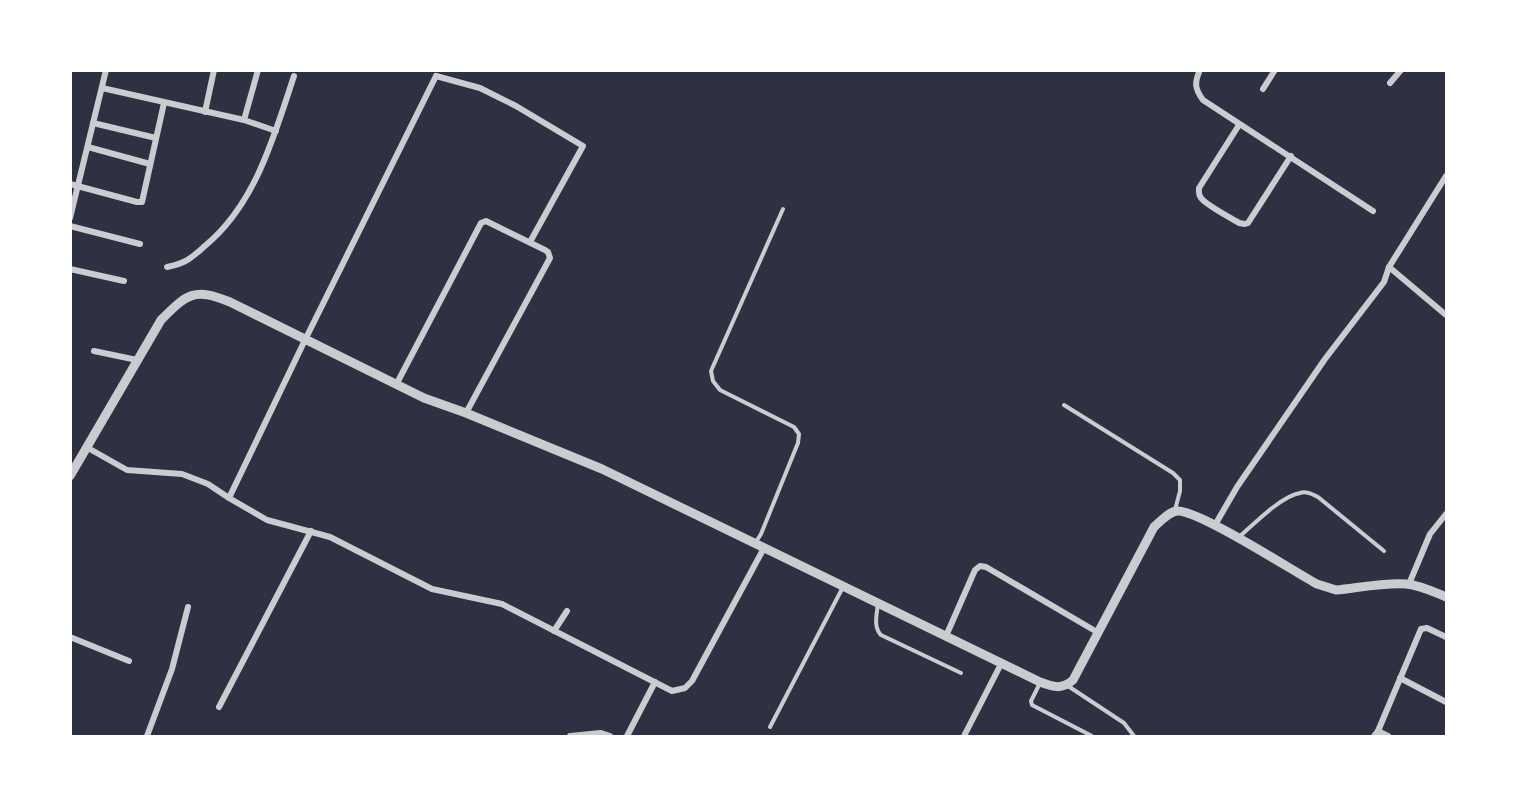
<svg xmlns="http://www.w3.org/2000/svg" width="1517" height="807" font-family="Manrope,sans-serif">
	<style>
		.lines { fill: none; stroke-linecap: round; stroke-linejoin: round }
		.service { stroke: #caccd0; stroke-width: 4 }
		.minor { stroke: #caccd0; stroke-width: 6 }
		.tertiary { stroke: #caccd0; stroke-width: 9 }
	</style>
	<rect width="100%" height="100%" fill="#2d3142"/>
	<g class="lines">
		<!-- service -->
		<g class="service">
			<path d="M1064,405l109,68 7,7v11l-5,19"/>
			<path d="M1238,538c15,-13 43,-42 62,-45 6,-2 12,1 18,4l66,54"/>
			<path d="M756,542l5,-8 37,-91 1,-9 -5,-7 -74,-37 -7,-9 -2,-10 72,-162"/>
			<path d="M878,603c-1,11 -5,24 3,32l80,38"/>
			<path d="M1040,683l-9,18 1,4 60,31"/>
			<path d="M1068,686l56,37 10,13"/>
			<path d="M770,727l73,-140"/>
		</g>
		<!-- minor -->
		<g class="minor">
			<path d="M1200,70c-6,13 -5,19 3,30l170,111"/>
			<path d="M436,76l44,12 36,18 67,40 -53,96"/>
			<path d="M1390,83l11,-13"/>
			<path d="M102,88l142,32 32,11"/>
			<path d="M1263,89l12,-19"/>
			<path d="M205,112l9,-42"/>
			<path d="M244,120l14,-50"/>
			<path d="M93,123l63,15"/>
			<path d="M1239,125l-40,63c0,5 -1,6 2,10 5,7 30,20 38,25l6,1 3,-1 43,-67"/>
			<path d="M88,147l62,17"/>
			<path d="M70,184l67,18h5l22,-99"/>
			<path d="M70,218l36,-148"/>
			<path d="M70,226l70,18"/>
			<path d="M167,267c20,-4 24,-9 39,-22 50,-42 68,-109 88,-169"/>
			<path d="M1389,267l57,48"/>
			<path d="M70,269l54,12"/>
			<path d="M94,351l43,9"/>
			<path d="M396,385l85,-162 5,-2 59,29 3,2 2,6 -84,155"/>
			<path d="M88,448l39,22 55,4 26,10 21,14 38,22 63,17 102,52 70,15 170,87 13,-3 7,-7 72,-133"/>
			<path d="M229,498l76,-158 131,-264"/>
			<path d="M1215,525l22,-38 88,-128 59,-77 5,-15 57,-91"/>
			<path d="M1409,584l21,-50 16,-20"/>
			<path d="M554,631l13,-20"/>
			<path d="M946,636l29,-66 5,-4 6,1 111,65"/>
			<path d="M70,637l59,24"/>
			<path d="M1400,678l46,24"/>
			<path d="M219,707l92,-176"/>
			<path d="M1378,731l10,5"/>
			<path d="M147,736l25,-67 16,-62"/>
			<path d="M570,736l31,-3 9,3"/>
			<path d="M627,736l28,-54"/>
			<path d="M964,736l37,-72"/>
			<path d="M1374,736l4,-5 43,-102 6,-1 19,9"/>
		</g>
		<!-- tertiary -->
		<path class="tertiary" d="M70,476l91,-156c26,-26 33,-33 69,-18l194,96 42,15 136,56 438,213c13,5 22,8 33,-2l81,-153c6,-5 14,-15 23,-16 20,-2 116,60 140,73l19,6c21,-2 50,-8 70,-6 14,1 28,8 40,13"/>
	</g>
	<!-- border -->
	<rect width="1517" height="807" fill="none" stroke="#ffffff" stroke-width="144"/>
</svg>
